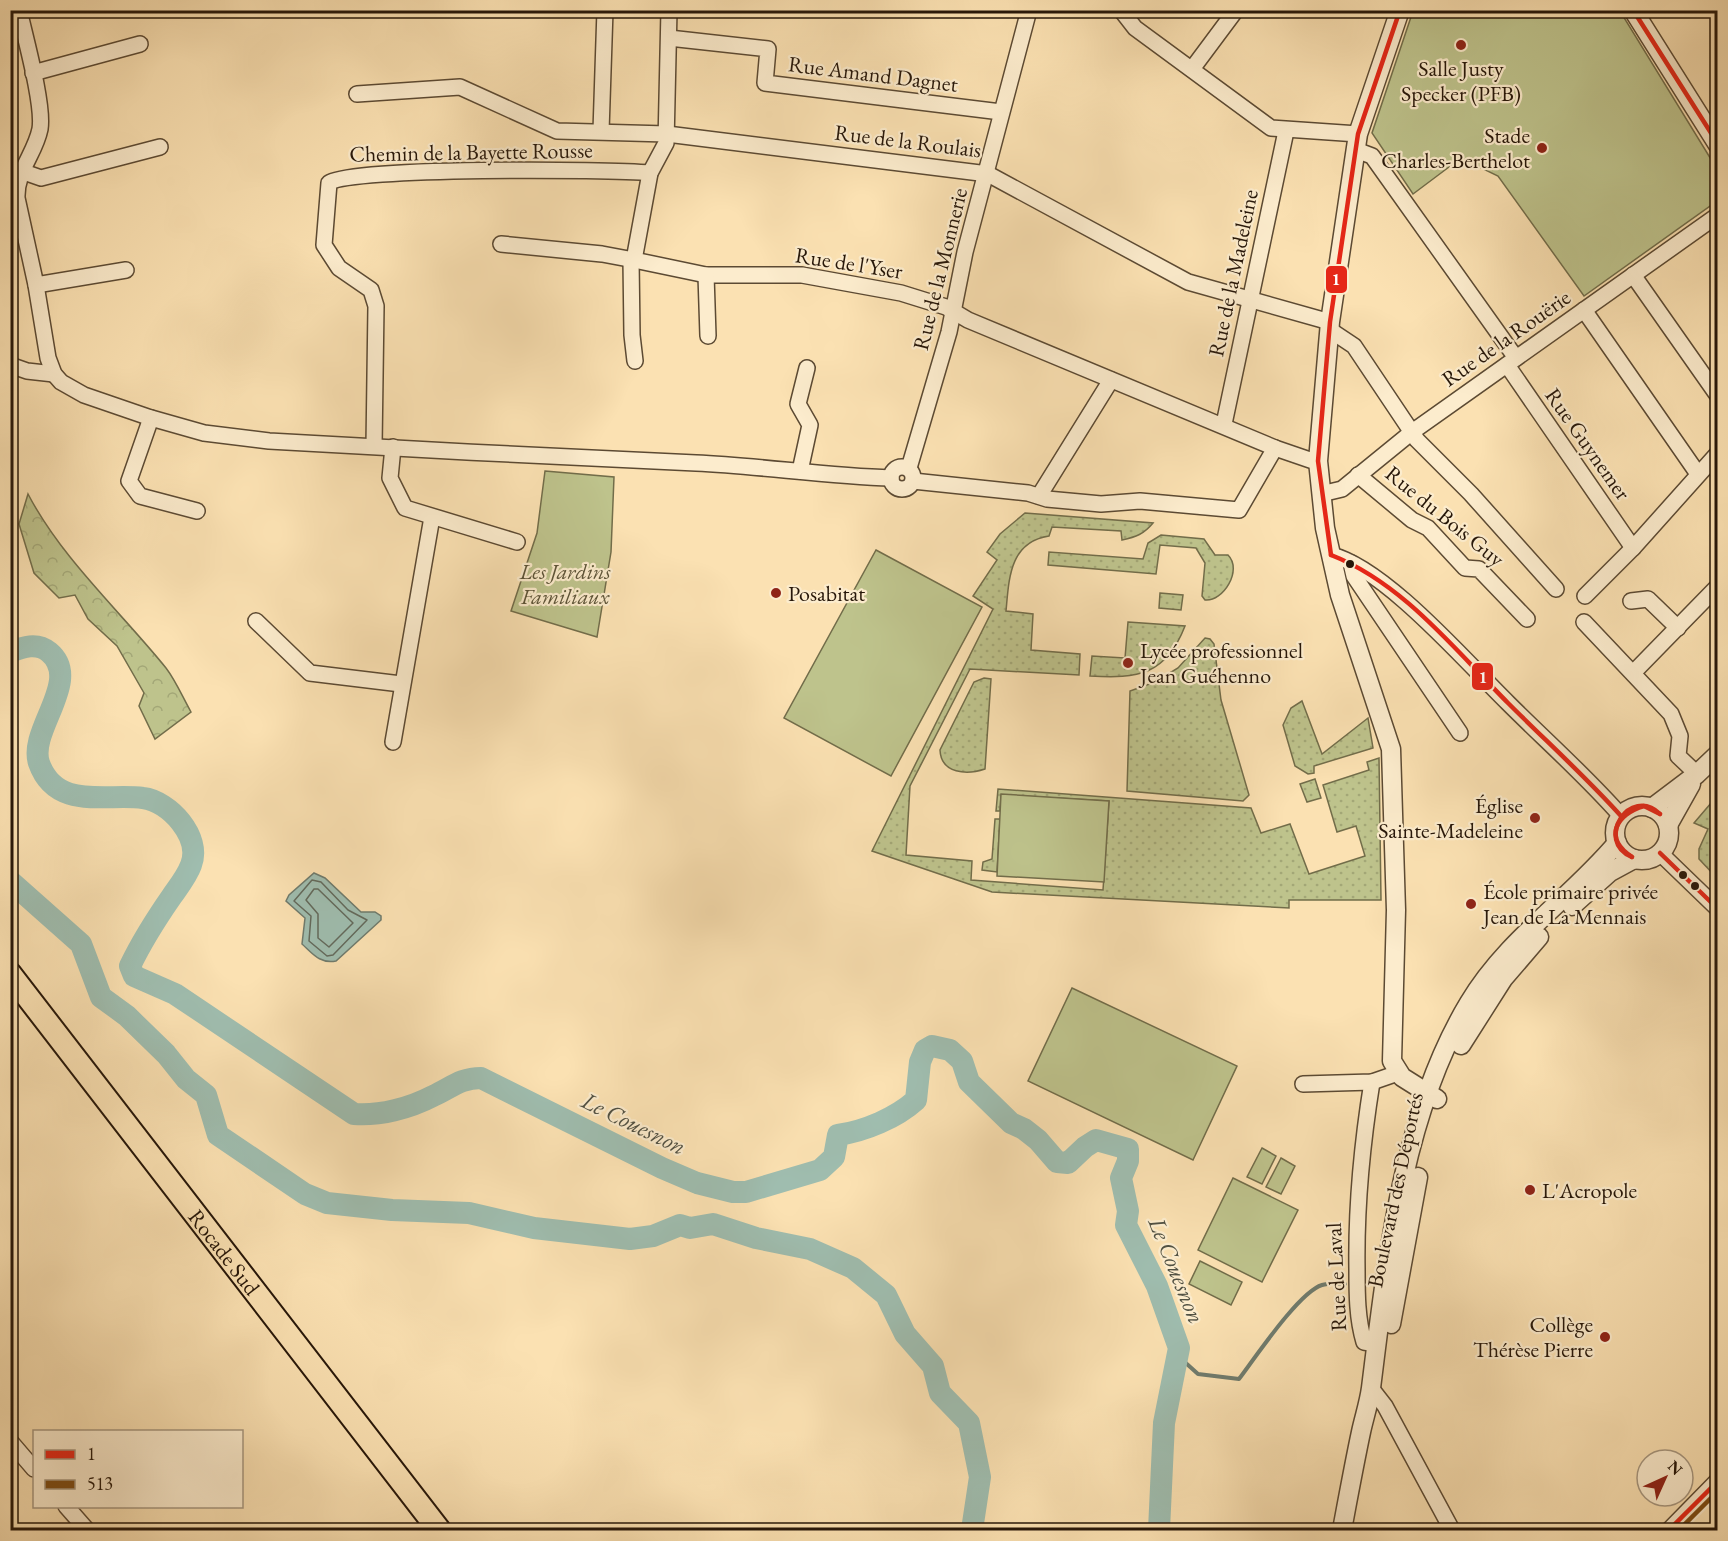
<svg xmlns="http://www.w3.org/2000/svg" width="1728" height="1541" font-family="'EB Garamond',serif">
	<style>
		.grass { fill: url(#grass-dots); stroke: #726d4a; stroke-width: 1.5 }
		.forest { fill: url(#forest-crowns); stroke: #726d4a; stroke-width: 1.5 }
		.garden { fill: #bec38c; stroke: #726d4a; stroke-width: 1.5 }
		.water { fill: #9fbdaf; stroke: #6f7b6d; stroke-width: 1.5 }
		.lines { fill: none; stroke-linecap: round; stroke-linejoin: round }
		.shore { stroke: #636a5c; stroke-width: 1.5 }
		.stream { stroke: #6f7b6d; stroke-width: 4 }
		.river { stroke: #9fbdaf; stroke-width: 22 }
		.minor-casing { stroke: #5c4a33; stroke-width: 18 }
		.tertiary-casing { stroke: #5c4a33; stroke-width: 21 }
		.primary-casing { stroke: #271709; stroke-width: 26 }
		.minor { stroke: #fceccd; stroke-width: 15 }
		.tertiary { stroke: #fceccd; stroke-width: 18 }
		.primary { stroke: #fbe1b2; stroke-width: 22 }
		.bus-1-casing { stroke: #fceccd; stroke-width: 9 }
		.bus-2-casing { stroke: #fceccd; stroke-width: 9 }
		.bus-1 { stroke: #e52718; stroke-width: 4.5 }
		.bus-2 { stroke: #7d4c14; stroke-width: 4.5 }
		.poi-dot { fill: #8f2418; stroke: #fceccd; stroke-width: 2 }
		.bus-dot { fill: #271709; stroke: #fceccd; stroke-width: 2 }
		.labels { text-anchor: middle; dominant-baseline: central; stroke-width: 4.5; stroke-linejoin: round; paint-order: stroke }
		.poi-label { font-size: 22px; fill: #271709; stroke: #fceccd; text-anchor: start }
		.street-label { font-size: 22px; fill: #271709; stroke: #fceccd }
		.park-label { font-size: 22px; font-style: italic; fill: #5c5337; stroke: #fceccd }
		.water-label { font-size: 24px; font-style: italic; fill: #515143; stroke: #fceccd }
		.line-badge { stroke: #fceccd; stroke-width: 2 }
		.badge-label { font-size: 16px; text-anchor: middle; font-weight: bold; fill: #fff }
	</style>
	<defs>
		<pattern id="grass-dots" width="8" height="8" patternUnits="userSpaceOnUse" patternTransform="scale(1.5)"><rect width="8" height="8" fill="#bec38c"/><path d="M2 2h.1M6 6h.1" fill="none" stroke="#a3a777" stroke-width="1.8" stroke-linecap="round"/></pattern>
		<pattern id="forest-crowns" width="20" height="18" patternUnits="userSpaceOnUse" patternTransform="scale(1.5)"><rect width="20" height="18" fill="#bec38c"/><path d="M2 6a3 3 0 1 1 6 0M12 15a3 3 0 1 1 6 0" fill="none" stroke="#a3a777"/></pattern>
	</defs>
	<rect width="100%" height="100%" fill="#fbe1b2"/>
	<filter id="stains"><feTurbulence type="fractalNoise" baseFrequency=".00333" numOctaves="4"/><feColorMatrix values="0 0 0 0 .2 0 0 0 0 .09 0 0 0 0 .02 0 0 0 .5 -.17"/></filter>
	<radialGradient id="worn" r=".72"><stop offset=".6" stop-color="#630" stop-opacity="0"/><stop offset="1" stop-color="#630" stop-opacity=".3"/></radialGradient>
	<!-- grass -->
	<g class="grass">
		<path d="M1025,513l128,10c-9,11 -17,14 -31,17l-1,-9 -69,-4 -3,9c-40,6 -40,44 -43,75l27,3 -2,36 49,4 -1,21 -109,-6 -60,117 -4,69 66,6 -1,19 132,10 6,-89 -108,-6 -1,16h-4l2,-22 253,19 10,25 29,-9 19,50 56,-18 -9,-30 -19,6 -14,-47 46,-15 -2,-8 12,-4 2,142h-92v8l-297,-16 -120,-41 121,-242 -20,-13 24,-36 -10,-8 13,-18z"/>
		<path d="M1161,535l43,4 11,16h13c15,15 -5,47 -23,45l-3,-4 3,-33 -9,-15 -36,-3 -4,29 -108,-9 1,-13 94,7 5,-16z"/>
		<path d="M1160,593l23,2 -2,15 -22,-2z"/>
		<path d="M1128,622l57,4c-19,49 -47,53 -95,50l2,-20 33,2z"/>
		<path d="M1205,638l5,1 4,5 7,56 28,95 -6,6 -116,-10 3,-100 25,-9 23,-14z"/>
		<path d="M984,678l7,1 -6,90c-18,6 -44,5 -45,-19l34,-68z"/>
		<path d="M1302,701l20,53 46,-36 5,30 -59,18v7l-6,1 -13,-8 -12,-41 8,-17z"/>
		<path d="M1315,779l6,19 -14,4 -7,-18z"/>
		<path d="M1717,796v82l-18,-19v-10l9,-20 -14,-6z"/>
		<path d="M995,819h5l-3,53 -15,-2 1,-8 9,-3z"/>
	</g>
	<!-- forest -->
	<path class="forest" d="M28,494c34,65 92,117 138,174 10,13 17,30 25,44l-36,27 -16,-33 5,-13 -27,-47 -29,-27 -13,-24 -16,3 -25,-25 -15,-49z"/>
	<!-- garden -->
	<g class="garden">
		<path d="M1413,11h207l97,158v32l-133,95 -86,-120 -37,-18 -48,36 -41,-61z"/>
		<path d="M545,471l69,6 -3,75 -14,85 -86,-26 26,-78z"/>
		<path d="M876,550l106,57 -91,169 -107,-58z"/>
		<path d="M1001,794l108,7 -5,81 -107,-6z"/>
		<path d="M1072,988l165,78 -44,94 -165,-79z"/>
		<path d="M1262,1148l14,8 -14,28 -15,-7z"/>
		<path d="M1281,1158l14,8 -14,28 -15,-7z"/>
		<path d="M1233,1178l65,32 -36,72 -64,-32z"/>
		<path d="M1200,1261l42,21 -11,23 -42,-21z"/>
	</g>
	<!-- water -->
	<path class="water" d="M314,873l11,5 36,34h14l6,4v4l-45,41c-16,3 -23,-7 -34,-17l3,-26 -19,-17 3,-6z"/>
	<g class="lines">
		<!-- shore -->
		<g class="shore">
			<path d="M312,880l9,2 27,28 19,10 -34,35 -6,1 -18,-15 2,-25 -17,-15z"/>
			<path d="M314,889h4l35,34 -24,24 -11,-9v-24l-12,-14z"/>
		</g>
		<!-- stream -->
		<path class="stream" d="M1178,1356l20,18 41,5c16,-21 60,-87 83,-94 7,-2 16,-1 23,-1"/>
		<!-- river -->
		<g class="river">
			<path d="M10,652c13,-5 27,-10 39,0 34,28 -21,78 -10,111 17,48 68,30 104,35 26,3 59,39 48,67 -4,11 -12,21 -19,31 -16,23 -30,45 -42,70l4,10 41,18 179,120c26,2 56,-6 79,-18 18,-8 27,-18 48,-18l181,90 35,15 36,9h13l74,-22 14,-13 4,-22c27,-4 58,-17 78,-35l4,-38 5,-12 7,-4 18,4 12,11 7,21 42,41 13,6 14,11 19,22 11,1 17,-16 11,-7 32,9v12l-7,17 7,33 -2,14 31,61 22,62 -15,75 -5,107"/>
			<path d="M10,881l71,63 20,53 26,19 39,38 20,25 20,16 12,40 87,59 22,9 65,7 77,3 65,15 96,11 23,-3 27,-11 10,3 23,-4 43,14 54,11 43,19 33,27 19,39 28,32 7,27 29,30 11,54 -8,53"/>
		</g>
		<!-- minor casing -->
		<g class="minor-casing">
			<g id="minor">
				<path d="M19,10c6,27 25,95 21,119 -5,25 -24,42 -23,69l19,87 12,73 6,16 7,8 23,13 67,23 53,15 65,8c142,8 285,16 427,22 65,3 130,13 195,15"/>
				<path d="M1121,10l14,18 136,100 87,6"/>
				<path d="M669,38l99,11 -3,34 236,29"/>
				<path d="M1192,69l44,-59"/>
				<path d="M33,73l107,-29"/>
				<path d="M357,94l103,-7 97,44 110,3 321,40 200,108 142,40"/>
				<path d="M601,131l4,-121"/>
				<path d="M1356,150l16,6 144,202"/>
				<path d="M21,171l20,7 119,-31"/>
				<path d="M501,244l101,10 32,6 16,-87 16,-30 3,-133"/>
				<path d="M631,260l1,75 3,26"/>
				<path d="M634,260l72,15h96l99,18 45,14 22,13 307,128 35,12 8,1"/>
				<path d="M706,275l2,61"/>
				<path d="M1633,275l85,121"/>
				<path d="M36,285l90,-15"/>
				<path d="M1584,310l114,164"/>
				<path d="M1330,330l24,16 63,94 54,54 85,95"/>
				<path d="M10,365l17,6 27,3"/>
				<path d="M1507,365l126,183"/>
				<path d="M151,418l-22,63 11,15 57,15"/>
				<path d="M1224,424l62,-293"/>
				<path d="M374,446l2,-140 -5,-16 -32,-22 -15,-23 5,-62c20,-16 282,-14 321,-10"/>
				<path d="M393,447l-3,31 15,30 112,34"/>
				<circle cx="902" cy="478" r="11"/>
				<path d="M909,468l40,-136 16,-80 64,-242"/>
				<path d="M800,471l10,-46 -12,-21 9,-36"/>
				<path d="M1358,475l54,45 16,8 37,40 14,1 48,50"/>
				<path d="M913,481l115,12 19,6 54,5 39,-3 99,9 36,-62"/>
				<path d="M1321,494l21,-5 70,-57 306,-217"/>
				<path d="M1039,496l72,-116"/>
				<path d="M1331,555c53,12 136,108 177,148 37,37 78,73 113,113"/>
				<path d="M1351,563l3,13 106,157"/>
				<path d="M1585,596l48,-48 85,-95"/>
				<path d="M1631,601l17,-2 30,29"/>
				<path d="M256,621l54,52 91,11"/>
				<path d="M1584,622l87,92 9,22 -2,20 19,18"/>
				<path d="M1633,673l85,-87"/>
				<path d="M393,742l39,-225"/>
				<path d="M1660,853l58,56"/>
				<path d="M1372,1082c-10,62 -16,124 -15,187 0,25 0,49 7,73l12,2"/>
				<path d="M1303,1084l69,-2 26,-9"/>
				<path d="M1371,1388l14,18 67,124"/>
				<path d="M10,1441l24,28"/>
				<path d="M66,1506l21,24"/>
				<path d="M1669,1530l49,-50"/>
			</g>
		</g>
		<!-- tertiary casing -->
		<g class="tertiary-casing">
			<g id="tertiary">
				<path d="M1400,10l-42,124 -28,188 -12,139 7,67 15,67 51,154 5,161 -4,151 10,16 35,22"/>
				<path d="M1633,10l85,135"/>
				<circle cx="1642" cy="833" r="27"/>
				<path d="M1652,808l45,-34 21,-20"/>
				<path d="M1668,825l23,-41"/>
				<path d="M1572,906l38,-34 24,-13"/>
				<path d="M1461,1045l42,-66 36,-42"/>
				<path d="M1391,1324l27,-147"/>
				<path d="M1342,1530c6,-32 12,-65 19,-98 3,-14 8,-29 10,-44 16,-127 31,-274 98,-385 38,-64 101,-104 148,-160"/>
			</g>
		</g>
		<!-- primary casing -->
		<g class="primary-casing">
			<g id="primary">
				<path id="s1" d="M10,974l429,556"/>
			</g>
		</g>
		<!-- minor -->
		<use href="#minor" class="minor"/>
		<!-- tertiary -->
		<use href="#tertiary" class="tertiary"/>
		<!-- primary -->
		<use href="#primary" class="primary"/>
		<!-- bus-1 casing -->
		<g class="bus-1-casing">
			<g id="bus-1">
				<path d="M1633,10l85,134"/>
				<path d="M1331,555l-13,-94 12,-139 28,-188 42,-124"/>
				<path d="M1331,555c72,28 124,95 177,148 38,38 77,73 113,113"/>
				<path d="M1660,853l58,56"/>
				<path d="M1632,857c-38,-16 -2,-72 28,-43"/>
				<path d="M1632,857c-29,-19 -16,-43 12,-51l16,8"/>
				<path d="M1669,1530l49,-49"/>
			</g>
		</g>
		<!-- bus-2 casing -->
		<g class="bus-2-casing">
			<path id="bus-2" d="M1679,1530l39,-39"/>
		</g>
		<!-- bus-1 -->
		<use href="#bus-1" class="bus-1"/>
		<!-- bus-2 -->
		<use href="#bus-2" class="bus-2"/>
	</g>
	<!-- markers -->
	<g class="poi-dot">
		<circle cx="1461" cy="45" r="6"/>
		<circle cx="1542" cy="148" r="6"/>
		<circle cx="776" cy="593" r="6"/>
		<circle cx="1128" cy="663" r="6"/>
		<circle cx="1535" cy="818" r="6"/>
		<circle cx="1471" cy="904" r="6"/>
		<circle cx="1530" cy="1190" r="6"/>
		<circle cx="1605" cy="1337" r="6"/>
	</g>
	<g class="bus-dot">
		<circle cx="1350" cy="564" r="5"/>
		<circle cx="1683" cy="875" r="5"/>
		<circle cx="1695" cy="886" r="5"/>
	</g>
	<g class="labels">
		<!-- poi labels -->
		<g class="poi-label">
			<text x="1461" y="68" text-anchor="middle">Salle Justy<tspan x="1461" dy="25">Specker (PFB)</tspan></text>
			<text x="1530" y="135" text-anchor="end">Stade<tspan x="1530" dy="25">Charles-Berthelot</tspan></text>
			<text x="788" y="593">Posabitat</text>
			<text x="1140" y="650">Lycée professionnel<tspan x="1140" dy="25">Jean Guéhenno</tspan></text>
			<text x="1523" y="805" text-anchor="end">Église<tspan x="1523" dy="25">Sainte-Madeleine</tspan></text>
			<text x="1483" y="891">École primaire privée<tspan x="1483" dy="25">Jean de La Mennais</tspan></text>
			<text x="1542" y="1190">L'Acropole</text>
			<text x="1593" y="1324" text-anchor="end">Collège<tspan x="1593" dy="25">Thérèse Pierre</tspan></text>
		</g>
		<!-- street labels -->
		<g class="street-label">
			<text transform="translate(873 74) rotate(7)">Rue Amand Dagnet</text>
			<text transform="translate(908 141) rotate(7)">Rue de la Roulais</text>
			<text transform="translate(471 152) rotate(-1)">Chemin de la Bayette Rousse</text>
			<text transform="translate(849 263) rotate(9)">Rue de l'Yser</text>
			<text transform="translate(940 269) rotate(-76)">Rue de la Monnerie</text>
			<text transform="translate(1233 273) rotate(-78)">Rue de la Madeleine</text>
			<text transform="translate(1506 338) rotate(-35)">Rue de la Rouërie</text>
			<text transform="translate(1588 444) rotate(55)">Rue Guynemer</text>
			<text transform="translate(1445 516) rotate(39)">Rue du Bois Guy</text>
			<text transform="translate(1395 1190) rotate(-78)">Boulevard des Déportés</text>
			<text stroke="none"><textPath href="#s1" startOffset="351">Rocade Sud</textPath></text>
			<text transform="translate(1336 1277) rotate(-93)">Rue de Laval</text>
		</g>
		<!-- park labels -->
		<g class="park-label">
			<text x="565" y="571">Les Jardins<tspan x="565" dy="25">Familiaux</tspan></text>
		</g>
		<!-- water labels -->
		<g class="water-label">
			<text transform="translate(634 1123) rotate(26)">Le Couesnon</text>
			<text transform="translate(1177 1270) rotate(68)">Le Couesnon</text>
		</g>
	</g>
	<g class="line-badge">
		<rect x="1325" y="265" width="23" height="29" rx="6" fill="#e52718"/>
		<rect x="1471" y="662" width="23" height="29" rx="6" fill="#e52718"/>
	</g>
	<g class="badge-label">
		<text x="1336" y="285">1</text>
		<text x="1483" y="683">1</text>
	</g>
	<!-- margin -->
	<rect width="1728" height="1541" fill="none" stroke="#fbe1b2" stroke-width="36"/>
	<rect x="12" y="12" width="1704" height="1517" fill="none" stroke="#271709" stroke-width="3"/>
	<rect x="18" y="18" width="1692" height="1505" fill="none" stroke="#271709" stroke-width="1.5"/>
	<!-- legend -->
	<rect x="33" y="1430" width="210" height="78" fill="#fceccd" stroke="#a7977f" stroke-width="1.5"/>
	<rect x="45" y="1450" width="30" height="9" fill="#e52718" stroke="#a7977f" stroke-width="1.5"/>
	<text x="87" y="1460" font-size="18" fill="#271709">1</text>
	<rect x="45" y="1480" width="30" height="9" fill="#7d4c14" stroke="#a7977f" stroke-width="1.5"/>
	<text x="87" y="1490" font-size="18" fill="#271709">513</text>
	<!-- north arrow -->
	<g transform="translate(1665 1478) rotate(45)"><circle r="28" fill="#fceccd" stroke="#a7977f" stroke-width="1.5"/>
	<path d="M0-4.5L10 22L0 15L-10 22Z" fill="#8f2418"/>
	<text y="-9" font-size="16" font-weight="bold" text-anchor="middle" fill="#271709">N</text>
	</g>
	<rect width="100%" height="100%" filter="url(#stains)"/>
	<rect width="100%" height="100%" fill="url(#worn)"/>
</svg>
